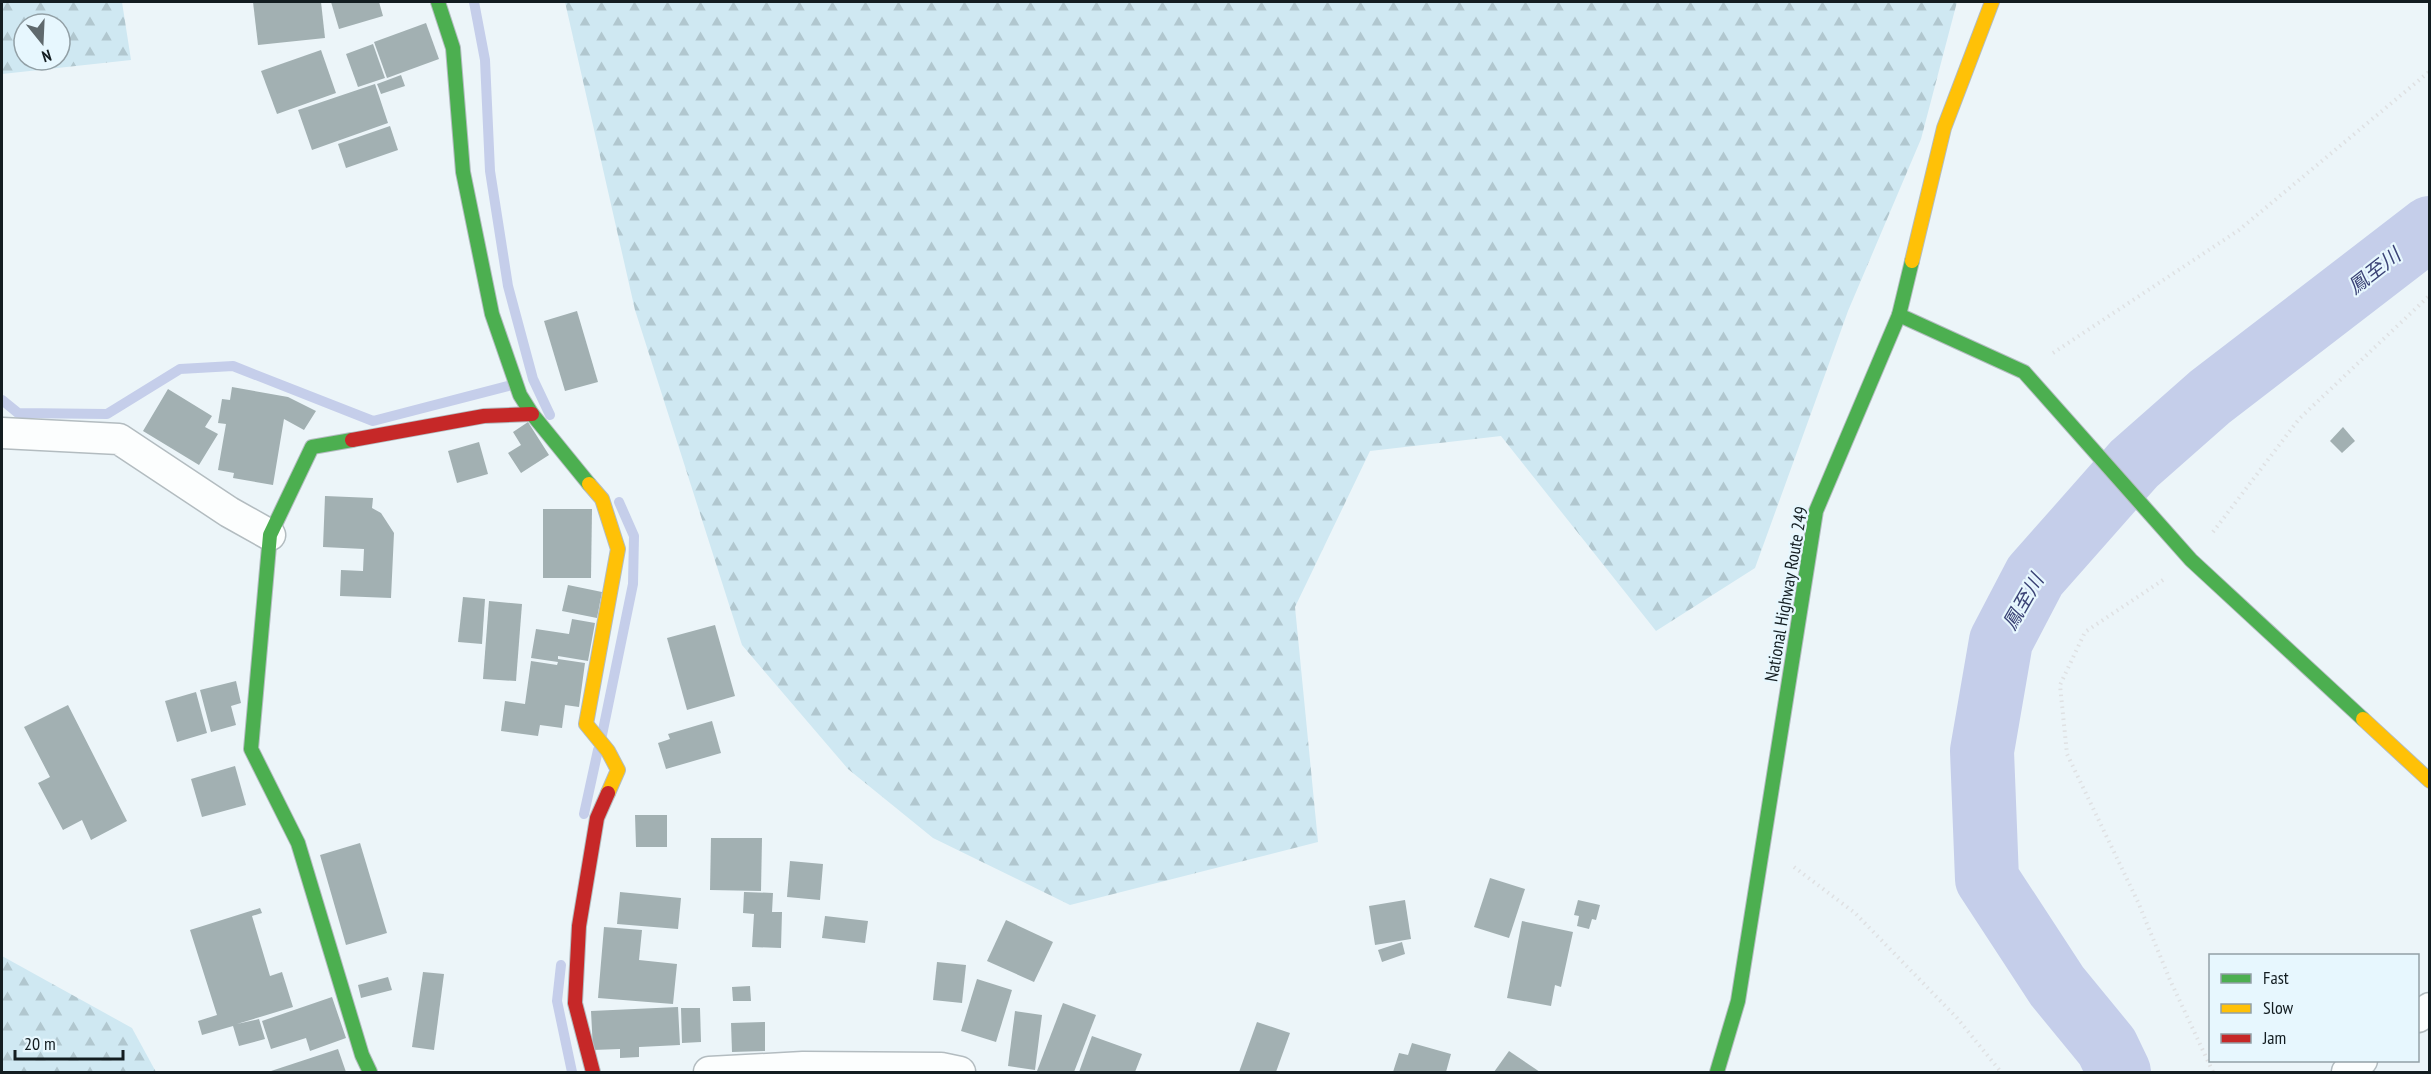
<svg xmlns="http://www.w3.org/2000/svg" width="2431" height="1074" font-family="'PT Sans Narrow','Noto Sans JP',sans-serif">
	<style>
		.forest { fill: url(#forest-firs); fill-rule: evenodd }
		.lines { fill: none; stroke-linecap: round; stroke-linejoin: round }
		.stream { stroke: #c5ceea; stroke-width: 10 }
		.river { stroke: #c5ceea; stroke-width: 64 }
		.building { fill: #a2b0b2 }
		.street-casing { stroke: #b3bcc0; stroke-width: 33 }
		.fast-casing { stroke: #b3bcc0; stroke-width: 16 }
		.slow-casing { stroke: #b3bcc0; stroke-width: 16 }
		.jam-casing { stroke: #b3bcc0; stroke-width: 16 }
		.path { stroke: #dfe1e3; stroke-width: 4; stroke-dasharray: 1.5 4.5; stroke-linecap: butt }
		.street { stroke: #fcfefe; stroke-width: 30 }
		.fast { stroke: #4caf50; stroke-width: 14 }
		.slow { stroke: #ffc107; stroke-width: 14 }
		.jam { stroke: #c62828; stroke-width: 14 }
		.labels { text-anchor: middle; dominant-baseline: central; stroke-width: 4.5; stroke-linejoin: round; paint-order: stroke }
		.street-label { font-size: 18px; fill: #131d21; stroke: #e7f7fe }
		.water-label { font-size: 20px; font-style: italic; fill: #3b4376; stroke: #e7f7fe }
	</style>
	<defs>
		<pattern id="forest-firs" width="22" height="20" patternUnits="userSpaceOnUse" patternTransform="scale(1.5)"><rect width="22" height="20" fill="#cfe8f2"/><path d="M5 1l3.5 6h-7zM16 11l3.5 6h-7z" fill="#b1c7cf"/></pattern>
	</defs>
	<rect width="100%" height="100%" fill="#ecf5f9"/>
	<!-- forest -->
	<g class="forest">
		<path d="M2,2h120l9,58 -129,14zM24,24h36v36h-36z"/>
		<path d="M565,2h1392l-36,137 -73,172 -93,257 -99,63 -155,-195 -131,15 -75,156 23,235 -248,63 -137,-67 -85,-69 -106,-124 -107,-335z"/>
		<path d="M2,956l130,72 24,44h-154z"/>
	</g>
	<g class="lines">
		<!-- stream -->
		<g class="stream">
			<path d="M474,2l11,58 5,111 18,115 25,93 17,36"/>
			<path d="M2,400l16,13 89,1 73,-45 53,-3 140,55 139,-36"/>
			<path d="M602,735l31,-151 1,-48 -15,-34"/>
			<path d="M584,814l14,-64"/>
			<path d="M561,965l-4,36 15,71"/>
		</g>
		<!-- river -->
		<path class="river" d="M2119,1072l-12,-25 -50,-61 -70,-107 -5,-128 19,-110 34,-65 99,-112 76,-67 220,-169"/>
	</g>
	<!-- building -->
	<g class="building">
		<path d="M253,2h68l4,36 -67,7z"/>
		<path d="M331,2h48l4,14 -44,13z"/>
		<path d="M426,23l13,36 -52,19 -13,-36z"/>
		<path d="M373,44l12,34 -27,9 -12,-33z"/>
		<path d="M321,50l15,43 -59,21 -16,-43z"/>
		<path d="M401,75l4,11 -24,8 -4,-10z"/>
		<path d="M375,84l13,39 -76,27 -14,-40z"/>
		<path d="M390,126l8,24 -52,18 -8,-24z"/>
		<path d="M577,311l21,71 -33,9 -21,-70z"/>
		<path d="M232,387l56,10 28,14 -12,19 -20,-11 -11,66 -40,-7 1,-5 -16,-3 8,-46 -8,-1 4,-24 8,1z"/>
		<path d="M168,389l44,27 -7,11 13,7 -19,31 -56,-34z"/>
		<path d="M528,422l21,33 -28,18 -13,-20 13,-8 -8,-13z"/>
		<path d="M2343,427l12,14 -13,12 -12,-12z"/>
		<path d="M479,442l9,32 -31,9 -9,-32z"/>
		<path d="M325,496l48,2 -1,10 9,5 13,20 -3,65 -51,-2 1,-26 22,1 1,-22 -41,-2z"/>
		<path d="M543,509h49l-1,69h-48z"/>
		<path d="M568,585l34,7 -5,26 -35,-7z"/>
		<path d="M463,597l22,2 -3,45 -24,-2z"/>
		<path d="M489,601l33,3 -6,77 -33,-2z"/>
		<path d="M572,619l23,4 -7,38 -30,-5v3l27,4 -6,44 -14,-2 -3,23 -22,-3 -2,11 -37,-5 4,-30 20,3 6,-43 26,4 1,-3 -27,-4 5,-29 33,5z"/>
		<path d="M715,625l20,71 -48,14 -20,-72z"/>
		<path d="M236,681l5,22 -10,3 5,19 -25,7 -11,-42z"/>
		<path d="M196,692l11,41 -30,9 -12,-41z"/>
		<path d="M68,705l59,116 -36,19 -9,-20 -19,10 -25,-47 12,-6 -26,-50z"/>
		<path d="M712,721l9,32 -55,16 -8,-26 12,-4 -2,-5z"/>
		<path d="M235,766l11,39 -44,12 -11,-38z"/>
		<path d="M635,815h32v32h-31z"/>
		<path d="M711,838h51l-1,53 -51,-1z"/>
		<path d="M360,843l27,90 -41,12 -26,-90z"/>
		<path d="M790,861l33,3 -3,36 -33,-3z"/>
		<path d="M1490,878l35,11 -16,49 -35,-11z"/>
		<path d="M620,892l61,6 -3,31 -61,-5z"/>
		<path d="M744,892l29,1 -1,19h10l-1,36 -29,-1 2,-33 -11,-1z"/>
		<path d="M1405,900l6,39 -36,6 -6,-39z"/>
		<path d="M1578,900l22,5 -4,15 -4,-1 -3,10 -12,-3 2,-10 -5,-1z"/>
		<path d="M260,908l2,5 -10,3 18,60 12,-4 11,35 -56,17 22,-5 6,20 -26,7 -6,-20 -31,9 -4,-14 19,-6 -27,-85z"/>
		<path d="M825,916l43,5 -3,22 -43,-5z"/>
		<path d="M1006,920l47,22 -19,40 -47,-21z"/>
		<path d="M1522,921l51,11 -12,55 -6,-2 -4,21 -44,-8z"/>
		<path d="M604,927l38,3 -3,30 38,4 -4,40 -75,-6z"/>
		<path d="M1402,942l3,12 -23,8 -4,-12z"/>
		<path d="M937,962l29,3 -4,38 -29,-3z"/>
		<path d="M423,972l21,2 -10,76 -22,-3z"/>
		<path d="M388,977l4,13 -31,8 -3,-13z"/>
		<path d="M977,979l35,11 -16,52 -35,-11z"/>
		<path d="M750,986l1,15h-18l-1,-14z"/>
		<path d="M332,997l14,41 -36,13 -4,-13 -35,11 -9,-28z"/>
		<path d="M1063,1003l33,12 -22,57h-34l-3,-1z"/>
		<path d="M678,1007l2,38 -41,2v10l-19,1v-9l-27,1 -2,-39z"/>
		<path d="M681,1008h19l1,34 -19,1z"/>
		<path d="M1015,1011l27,4 -7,55 -27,-4z"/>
		<path d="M765,1022v29l-33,1 -1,-29z"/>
		<path d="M1257,1022l33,11 -14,39h-37z"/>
		<path d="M1092,1036l50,18 -7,18h-56z"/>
		<path d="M1412,1043l39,11 -5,18h-53l6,-19 9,2z"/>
		<path d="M338,1049l8,23h-78z"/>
		<path d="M1509,1051l31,21h-46z"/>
	</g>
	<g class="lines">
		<!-- street casing -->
		<g class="street-casing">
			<g id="street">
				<path d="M2,433l117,6 110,73 41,23"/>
				<path d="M2418,1017l12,-9"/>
				<path d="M709,1072l94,-5 138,1 19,4"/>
				<path d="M2347,1072l15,-12"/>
			</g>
		</g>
		<!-- fast casing -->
		<g class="fast-casing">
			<g id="fast">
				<path d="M438,2l15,46 10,124 29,142 28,81 12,19 57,70"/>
				<path d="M1899,315l125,57 167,188 172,159"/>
				<path d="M352,440l-40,7 -42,88 -19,214 47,94 64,212 8,17"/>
				<path d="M1717,1072l21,-71 78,-490 83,-196 13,-54"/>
			</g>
		</g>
		<!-- slow casing -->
		<g class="slow-casing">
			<g id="slow">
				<path d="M1912,261l32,-133 48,-126"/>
				<path d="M589,484l13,15 16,50 -32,175 22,27 10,19 -10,23"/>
				<path d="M2363,719l67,62"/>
			</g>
		</g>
		<!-- jam casing -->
		<g class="jam-casing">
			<g id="jam">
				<path d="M352,440l132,-24 48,-2"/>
				<path d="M593,1072l-18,-69 4,-77 18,-108 11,-25"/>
			</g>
		</g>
		<!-- path -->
		<g class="path">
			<path d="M2053,353l186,-123 191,-159"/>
			<path d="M2213,532l86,-113 131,-124"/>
			<path d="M2163,580l-78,52 -25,53 7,69 71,148 32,78 43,92"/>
			<path d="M1794,867l61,46 102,105 44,54"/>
		</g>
		<!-- street -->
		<use href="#street" class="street"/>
		<!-- fast -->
		<use href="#fast" class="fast"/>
		<!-- slow -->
		<use href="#slow" class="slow"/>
		<!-- jam -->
		<use href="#jam" class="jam"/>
	</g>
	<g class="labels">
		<!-- street labels -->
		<g class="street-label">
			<text transform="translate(1786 594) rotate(-80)">National Highway Route 249</text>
		</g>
		<!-- water labels -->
		<g class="water-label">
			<text transform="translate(2374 271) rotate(-38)">鳳至川</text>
			<text transform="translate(2023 602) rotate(-60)">鳳至川</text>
		</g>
	</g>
	<!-- border -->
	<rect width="2431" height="1074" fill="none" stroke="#131d21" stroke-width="6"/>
	<!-- legend -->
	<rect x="2209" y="954" width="210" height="108" fill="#e7f7fe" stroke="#92a0a6" stroke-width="1.5"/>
	<rect x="2221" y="974" width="30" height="9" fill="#4caf50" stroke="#92a0a6" stroke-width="1.5"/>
	<text x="2263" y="984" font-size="18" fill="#131d21">Fast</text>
	<rect x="2221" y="1004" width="30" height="9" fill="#ffc107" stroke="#92a0a6" stroke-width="1.5"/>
	<text x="2263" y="1014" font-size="18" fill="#131d21">Slow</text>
	<rect x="2221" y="1034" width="30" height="9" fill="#c62828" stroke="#92a0a6" stroke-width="1.5"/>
	<text x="2263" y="1044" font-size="18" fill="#131d21">Jam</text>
	<!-- north arrow -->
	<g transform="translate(42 42) rotate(162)"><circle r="28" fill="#e7f7fe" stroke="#92a0a6" stroke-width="1.5"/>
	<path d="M0-4.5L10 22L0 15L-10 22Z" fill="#5f696d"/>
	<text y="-9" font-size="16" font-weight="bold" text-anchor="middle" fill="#131d21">N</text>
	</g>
	<!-- scale -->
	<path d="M15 1050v9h108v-9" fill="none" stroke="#131d21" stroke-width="3"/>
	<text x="24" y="1050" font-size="18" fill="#131d21" stroke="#e7f7fe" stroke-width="4.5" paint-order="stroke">20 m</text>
</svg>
